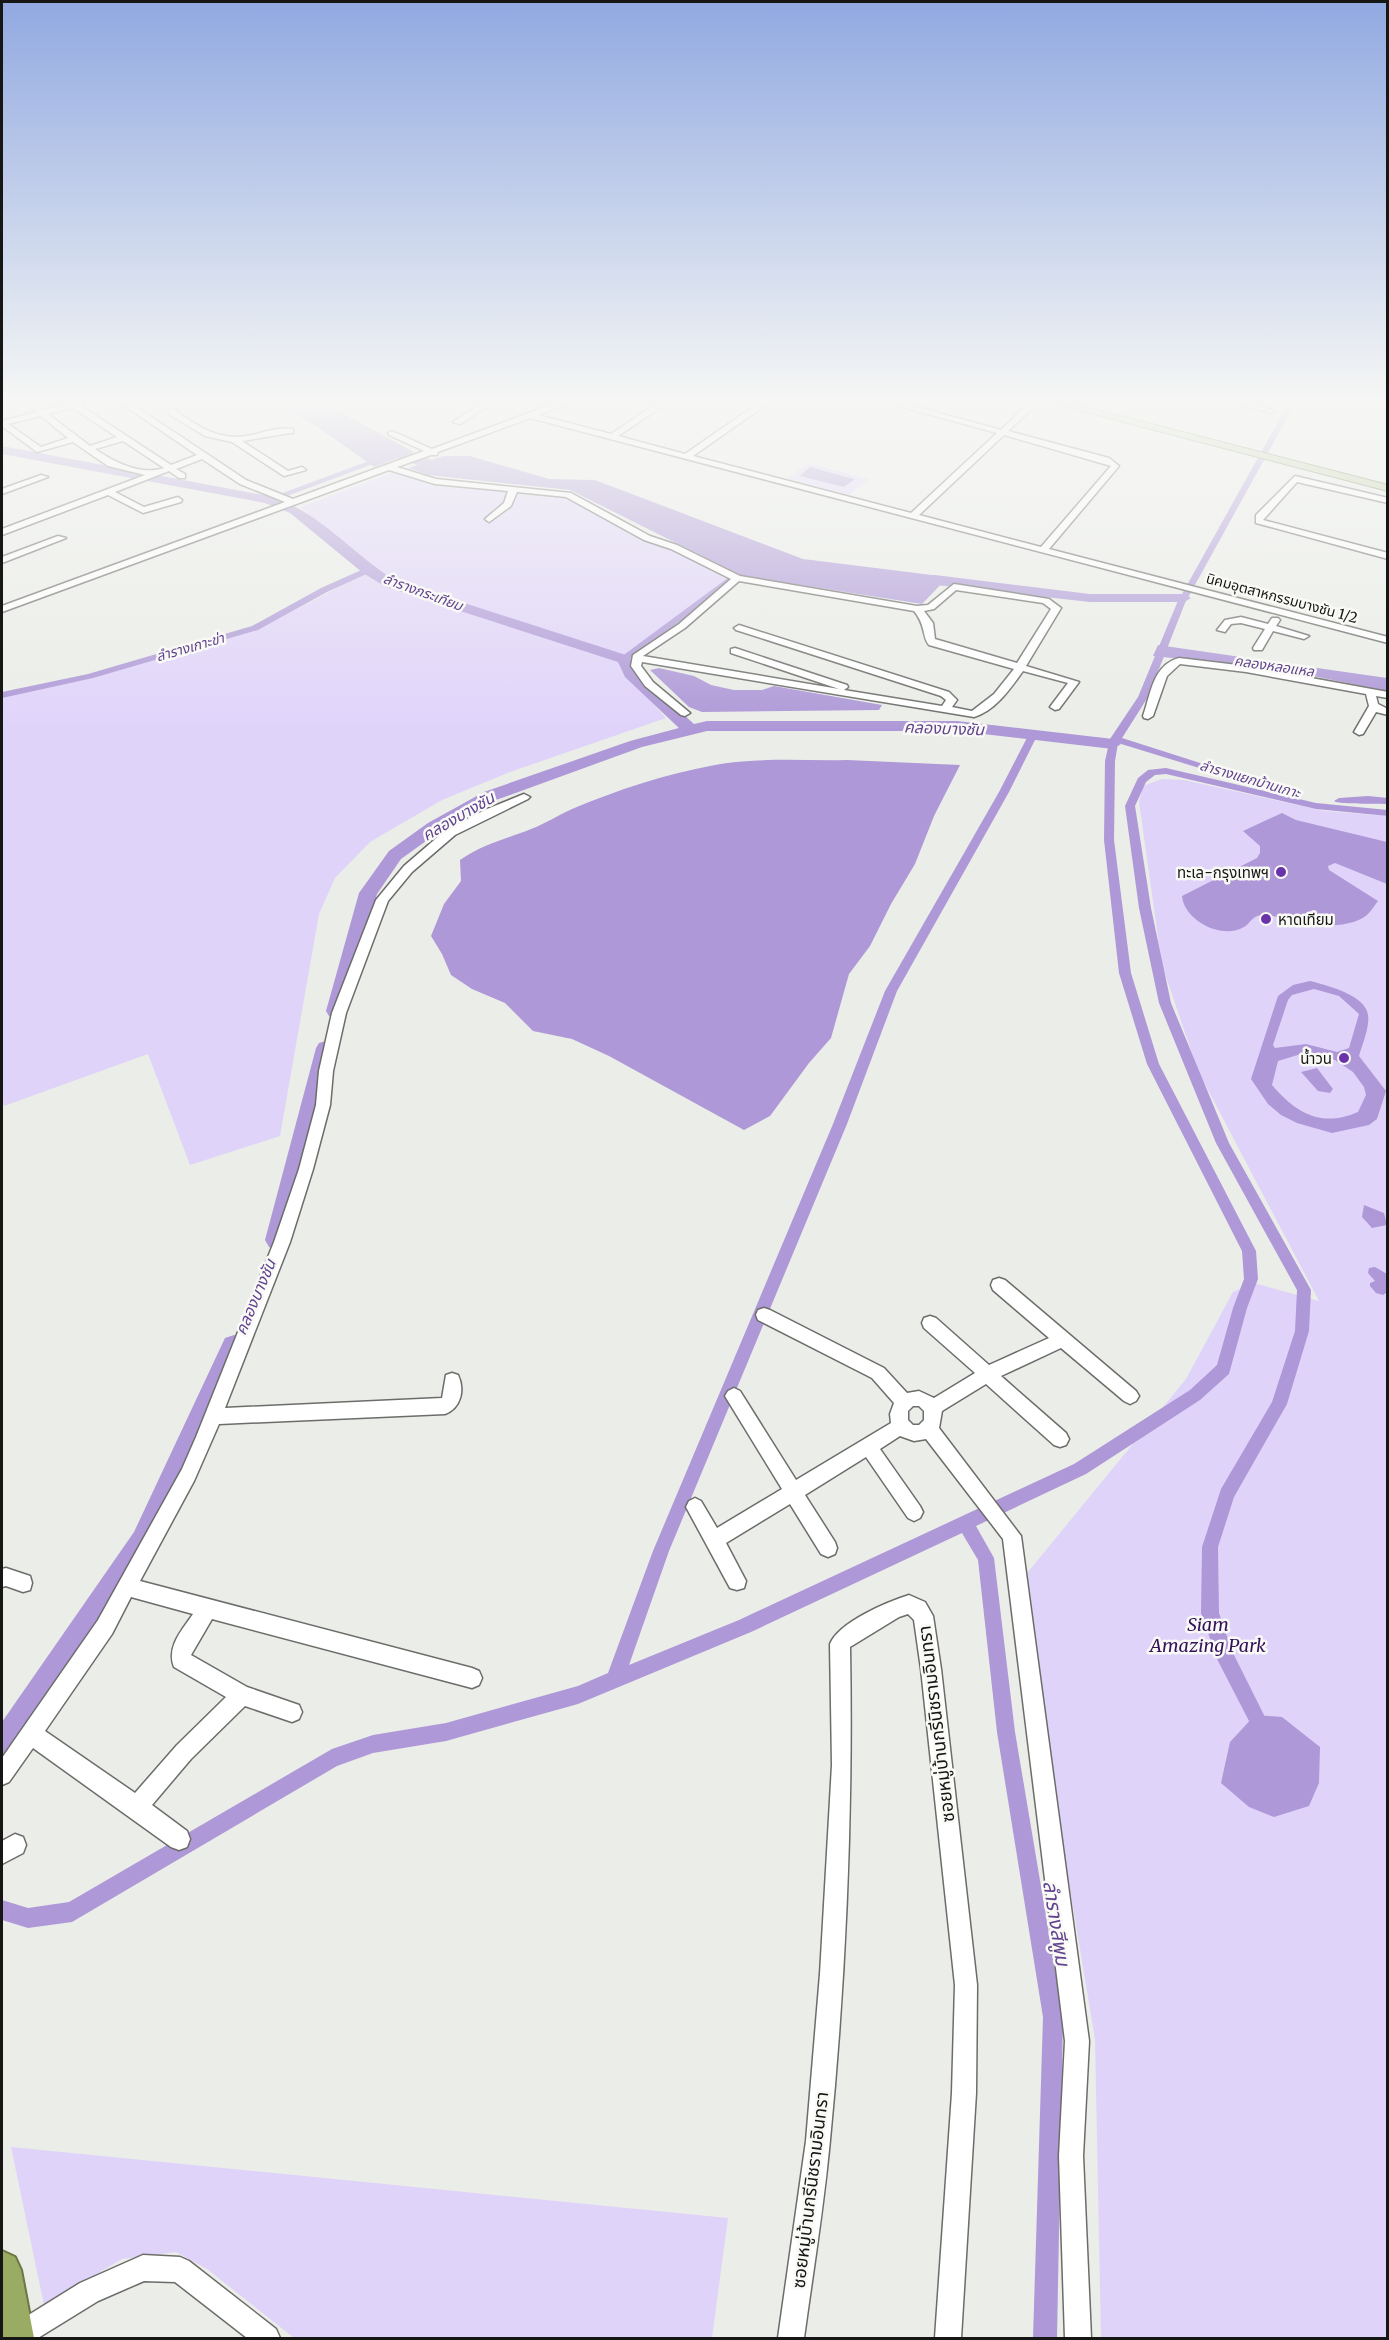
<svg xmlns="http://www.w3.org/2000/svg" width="1389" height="2340" font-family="Merriweather,'Noto Sans Thai',serif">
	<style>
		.green { fill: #e0d3fa }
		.water { fill: #ae98d7; fill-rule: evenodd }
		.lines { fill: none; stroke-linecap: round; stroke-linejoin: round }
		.canal { fill: #ae98d7; fill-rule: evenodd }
		.river { fill: #ae98d7; fill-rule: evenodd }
		.minor-casing { stroke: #6c6d6a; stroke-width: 3 }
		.major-casing { stroke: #6c7748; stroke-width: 2 }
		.highway-casing { stroke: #6c7748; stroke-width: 4 }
		.minor { fill: #fff; fill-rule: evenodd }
		.major { fill: #c2cda2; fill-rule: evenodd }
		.highway { fill: #9aab64; fill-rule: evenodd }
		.poi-dot { fill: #6a33aa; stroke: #f9faf6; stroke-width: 2 }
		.labels { text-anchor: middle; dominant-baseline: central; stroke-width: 5; stroke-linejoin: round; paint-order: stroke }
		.far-water-label { font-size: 14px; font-style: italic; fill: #62438f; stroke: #f9faf6 }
		.far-street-label { font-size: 14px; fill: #161615; stroke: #f9faf6 }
		.poi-label { font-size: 15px; fill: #161615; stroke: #f9faf6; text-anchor: end }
		.water-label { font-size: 16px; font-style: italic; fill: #62438f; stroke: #f9faf6 }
		.near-park-label { font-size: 18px; font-style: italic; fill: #34115a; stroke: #f9faf6 }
		.near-street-label { font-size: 18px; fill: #161615; stroke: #f9faf6 }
		.near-water-label { font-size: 20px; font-style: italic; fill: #62438f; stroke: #f9faf6 }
	</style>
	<rect width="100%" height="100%" fill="#ebede8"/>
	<!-- green -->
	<g class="green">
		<path d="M808,463l61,16 -20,16 -62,-16z"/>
		<path d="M395,472l34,9 132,14 82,44 27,10 61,32 -64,51 -39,26 -3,15 41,45 -156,54 -68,28 -72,42 -35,36 -16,36 -39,222 -90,29 -42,-111 -144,52 -2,-8v-401l89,-19 166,-48 118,-62 -75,-61z"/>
		<path d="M1162,779l22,1 141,31 62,5v1522h-286l-6,-299 -76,-456 167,-204 47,-87 21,-9 65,18 -121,-230 -36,-106 -23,-163 4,-16z"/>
		<path d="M11,2147l717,71 -16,120h-418l-87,-69 -31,-17 -54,7 -78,46z"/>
	</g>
	<!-- water -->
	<g class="water">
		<path d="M276,402h46l92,50 -40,15 -58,-41z"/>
		<path d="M443,456h27l79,23 46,1 208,79 145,18 -26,27 -180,-28 -172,-86 -142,-15 -19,-7z"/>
		<path d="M810,467l44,12h1l-11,8 -44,-11z"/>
		<path d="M1158,645l229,33v13l-109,-22 -125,-13z"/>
		<path d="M659,668l35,8 17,9 23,5h28l12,-4 108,19 -3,5 -177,2 -13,-5 -39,-37z"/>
		<path d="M847,760l113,5 -26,51 -19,48 -24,40 -21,42 -21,28 -18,64 -22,25 -39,53 -26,14 -135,-74 -37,-17 -39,-8 -28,-28 -33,-14 -21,-14 -9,-21 -11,-18 13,-32 17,-23 -1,-21c25,-17 44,-20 71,-31 14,-5 27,-14 41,-20 45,-19 94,-35 143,-44 43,-8 88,-4 132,-5z"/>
		<path d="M1282,813l14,7 91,22v42l-52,-21 -7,3 1,4 49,31c-3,4 -7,10 -11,14 -14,12 -46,12 -63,9 -13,-2 -27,-9 -40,-9 -12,-1 -13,9 -22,13 -22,11 -58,-8 -60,-32l75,-38 3,-5v-7l-17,-15z"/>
		<path d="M1310,981c16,4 56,14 58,34 2,12 -6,30 -9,41l27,35 -9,28 -8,6 -37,8 -35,-10 -16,-8 -13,-11 -17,-25 27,-83 15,-11zM1314,989l25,7 20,18 -10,34 -12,4 -31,-8 -31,4 -2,-3 15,-45 4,-5zM1304,1053l31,7 18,12 11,15 2,8 -8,17c-37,16 -62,1 -86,-27l6,-24z"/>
		<path d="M1317,1068l16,21 -3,4 -12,-2 -17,-19z"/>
		<path d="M1364,1205l20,8 3,12 -15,3 -10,-11z"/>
		<path d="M1375,1267l12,7v22l-1,-3 -3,2 -7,-2 -6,-7v-3l5,-2 -7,-8 1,-5z"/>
		<path d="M1255,1715l27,2 38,30 -1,36 -10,23 -35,11 -25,-10 -28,-24 9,-41z"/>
	</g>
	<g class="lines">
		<!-- canal -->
		<g class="canal">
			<path d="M1289,402h7l-111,201 -37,94 -26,41 122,39 -5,3 -4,-1 -117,-36 -3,18 -1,79 17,133 28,91 97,187 2,28 -11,29 -18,66 -29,26 -114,74 -110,52 18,32 21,174 48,285 -6,321h-24l10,-321 -46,-285 -19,-172 -16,-27 -211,99 -173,72 -132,37 -73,12 -36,13 -265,156 -44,6 -26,-8v-20l26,8 41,-6 263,-153 41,-14 73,-12 132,-37 30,-13 45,-122 180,-427 52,-133 114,-199 31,-60 8,2 -29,58 -112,199 -50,133 -178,427 -40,114 110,-45 335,-156 116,-74 27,-25 16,-57 11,-29 -2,-28 -95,-187 -28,-91 -15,-133 1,-79 5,-22 28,-42 39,-94z"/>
			<path d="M382,456l7,2 -118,44 -7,-2z"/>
			<path d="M368,567l4,3 -1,2 -44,20 -69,38 -165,48 -91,20v-6l86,-18 164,-48 69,-38z"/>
			<path d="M729,577l7,2 -109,82h-6v-4z"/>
			<path d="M1166,768l150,35 72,7v6l-72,-7 -150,-35 -11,1 -9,7 -11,24 16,102 20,95 58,140 82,147 -2,41 -22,73 -53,93 -16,50 1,66 13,38 32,64 -3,6 -6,3 -6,-3 -31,-60 -17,-48 1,-66 19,-58 51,-87 23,-71 2,-41 -81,-147 -57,-140 -20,-95 -14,-102 13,-28 10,-8z"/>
			<path d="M1368,796l20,2v6c-12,-1 -48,1 -54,-3l5,-3z"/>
		</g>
		<!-- river -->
		<g class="river">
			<path d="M377,442l58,19 20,2 6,4c-14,13 -71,-12 -88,-18v-6z"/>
			<path d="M2,446l266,50c48,12 85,59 128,85l233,75 8,16 57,52 13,-3h250l156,18 8,5 -8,5 -156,-18h-250l-65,16 -146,53 -56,31 -39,28 -24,35 -31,117 -3,5 -7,2 -7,-2 -3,-5 33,-118 30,-42 39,-28 56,-31 146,-51 49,-13 -54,-51 -7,-15 -232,-75 -23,-14 -73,-60 -25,-10 -263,-49z"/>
			<path d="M914,575h21l155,19h94l7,4 -7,4h-94l-181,-20 -2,-3 2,-3z"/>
			<path d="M326,1041l7,2 3,5 -47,192 -4,7 -8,3 -8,-3 -4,-7 51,-192 3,-5z"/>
			<path d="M234,1335l9,3 3,8 -92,204 -141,209 -11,4v-41l132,-190 91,-194z"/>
		</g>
		<!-- minor casing -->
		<g class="minor-casing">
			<g id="minor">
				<path d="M25,402h9l10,8 30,-7 13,-1 -6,4 90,59 26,-10 -78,-53h10l117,78 47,19 131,-48 -35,-16 -1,-2 4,-2 40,18 126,-47h13l-33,13 73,19 48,-32h10l-51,34 67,18 75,-52h10l-77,54 218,57 86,-80 -113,-31h15l102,28 29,-28h9l-31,29 101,27 10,8 -70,83 339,88v6l-858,-225 -92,34 -1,3h-6l-34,12 39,12 135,14 79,43 27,9 63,31 177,30 11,-1 26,-21 95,15 12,9 -35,58 53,16 -20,27 -4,1 -5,-3 18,-24 -45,-12c-13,18 -27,39 -49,46l-332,-55 -1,4 12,16 37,31 -5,3 -4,-1 -36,-29 -14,-20 2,-11 46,-31 52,-45 -60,-30 -27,-9 -78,-43 -49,-5 -6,14 -22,16 -4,-3 19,-16 4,-12 -73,-7 -46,-14 -387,142v-6l283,-104 -45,-18 -38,-25 -26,10 9,5v4h-6l-10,-7 -54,21 29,15 34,-10 4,3 -1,2 -38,11 -35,-18 -106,40v-6l143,-54 -37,-9 -35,-24 -36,10 -35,-26v-5l35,-9zM73,408l44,29 -27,9 -42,-32zM41,416l27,22 -27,9 -33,-23zM1004,435l107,31 -70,81 -122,-32zM123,441l41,27c-23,8 -50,-6 -69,-19zM739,581l175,30c12,14 8,26 15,34l85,24 -20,25 -22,17 -20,-4 5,-7 -8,-8 -210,-67 -5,3 2,2 205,66 5,4 -4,6 -98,-16 4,-3 -1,-2 -112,-37 -4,1v4l108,36 -196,-33 42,-28zM956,590l87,13 8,6 -34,54 -82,-24 -2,-16 -9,-12 10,-2z"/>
				<path d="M484,402h10l-34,22 -7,-2z"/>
				<path d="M1232,402h15l28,9 -4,2z"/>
				<path d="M169,410h6c25,18 45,32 77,25 13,-3 26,-8 41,-6v4h-3l-48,8 46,30 14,-4 4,3 -22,6 -52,-34 -27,-6 -36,-22z"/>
				<path d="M41,475l7,2 -46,17v-5z"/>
				<path d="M1295,476l93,22v5l-91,-21 -34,38 125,33v6l-132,-36v-8z"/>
				<path d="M58,536l8,2 -64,25v-6z"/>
				<path d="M1241,617l27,7 4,-6h6l2,2 -4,6 33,10 -5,3 -31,-8 -11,19h-8l-1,-2 12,-19 -24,-6 -10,1 -6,8 -8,-2 8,-10z"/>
				<path d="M1179,658l67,8 142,26v6l-12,-2 2,8 10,5v6l-12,-3 -13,22 -4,1 -5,-3 15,-26 -3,-12 -120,-22 -66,-8 -13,12 -14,40 -5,3 -4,-1 -1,-2c8,-23 10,-51 36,-58z"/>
				<path d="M524,794l6,3 -2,2 -73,36 -43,37 -24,29 -42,112 -13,58 -3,34 -17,64 -23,73 -65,166 217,-10 4,-23 6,-2 6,2c7,15 3,33 -13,39l-226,10 -25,57 -54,100 332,87 7,3 3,7 -3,7 -7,3 -260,-69 -21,36 56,32 52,18 3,7 -3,7 -7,3 -47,-16 -54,53 -39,46 35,26 3,8 -3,8 -8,3 -8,-3 -138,-99 -24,34 -7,3v-27l96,-138 84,-151 14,-32 78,-195 25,-73 17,-64 3,-34 13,-58 44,-113 28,-34 43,-37 40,-20zM131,1597l62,17c-11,16 -27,33 -19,53l52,30 -49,48 -42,48 -90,-62 67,-97z"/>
				<path d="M999,1278l6,2 131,111 3,5 -3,5 -6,3 -6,-3 -63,-53 -60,28 65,57 3,6 -3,6 -6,2 -6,-2 -68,-61 -44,27 -3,17 82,108 68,505 -6,115 8,182h-26l-6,-182 6,-115 -62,-502 -77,-100 -12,2 -14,-5 -20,13 40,57 3,6 -3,6 -6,3 -6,-3 -42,-61 -61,38 30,47 2,6 -2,6 -7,3 -7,-3 -31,-50 -64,39 20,38 -2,7 -7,2 -7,-2 -44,-81 3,-6 6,-3 6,3 16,27 65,-39 -54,-88 -3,-5 3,-5 6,-3 6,3 56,89 95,-57 -1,-9 4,-11 -22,-25 -114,-58 -2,-5 2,-5 6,-2 6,2 114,58 23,25 12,-2 15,7 41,-25 -51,-45 -2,-5 2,-5 6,-2 6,2 53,47 60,-27 -56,-48 -2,-5 2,-5zM913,1406h6l5,5v9l-5,5h-6l-5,-5v-9z"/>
				<path d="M6,1568l24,8 2,7 -2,7 -7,2 -17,-6 -4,1v-18z"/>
				<path d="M909,1595l16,7 8,14 8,53 36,316 -1,108 -15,245h-26l17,-245 3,-108 -34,-316 -7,-49 -6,-6 -9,3 -49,30c3,164 -4,330 -20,493 -6,66 -17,132 -26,198h-26l28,-197 14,-167 12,-209 -2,-121c9,-22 57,-42 79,-49z"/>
				<path d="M15,1834l8,3 3,8 -3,8 -21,11v-23z"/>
				<path d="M143,2255l37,2 9,4 87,68 4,9h-33l-72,-56 -31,-1 -46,20 -60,37h-36l4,-9 74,-46z"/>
			</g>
		</g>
		<!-- major casing -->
		<g class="major-casing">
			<path id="major" d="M1047,402h19l322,83v6z"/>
		</g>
		<!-- highway casing -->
		<g class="highway-casing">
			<path id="highway" d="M2,2251l13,6 6,13 13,68h-32z"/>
		</g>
		<!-- minor -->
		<use href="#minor" class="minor"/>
		<!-- major -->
		<use href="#major" class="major"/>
		<!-- highway -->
		<use href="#highway" class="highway"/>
	</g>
	<!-- sky -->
	<linearGradient id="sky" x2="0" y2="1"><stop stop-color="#91a9e1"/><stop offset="0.55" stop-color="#f6f7f5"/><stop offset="1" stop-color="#f6f7f5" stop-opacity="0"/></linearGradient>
	<rect width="1389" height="730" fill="url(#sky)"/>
	<!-- markers -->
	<g class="poi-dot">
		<circle cx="1281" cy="872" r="6"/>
		<circle cx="1266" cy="919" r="6"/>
		<circle cx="1344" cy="1058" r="6"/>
	</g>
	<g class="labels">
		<!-- far-water labels -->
		<g class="far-water-label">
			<text transform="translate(423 592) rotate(20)">ลำรางกระเทียม</text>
			<text transform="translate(190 647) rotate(-16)">ลำรางเกาะข่า</text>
			<text transform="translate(1274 666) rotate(8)">คลองหลอแหล</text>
			<text transform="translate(1250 779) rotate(16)">ลำรางแยกบ้านเกาะ</text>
		</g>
		<!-- far-street labels -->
		<g class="far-street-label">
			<text transform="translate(1282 598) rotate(15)">นิคมอุตสาหกรรมบางชัน 1/2</text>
		</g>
		<!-- poi labels -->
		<g class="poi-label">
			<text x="1269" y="872">ทะเล-กรุงเทพฯ</text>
			<text x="1278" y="919" text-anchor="start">หาดเทียม</text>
			<text x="1332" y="1058">น้ำวน</text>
		</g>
		<!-- water labels -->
		<g class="water-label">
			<text transform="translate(944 728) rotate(2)">คลองบางชัน</text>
			<text transform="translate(458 816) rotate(-30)">คลองบางชัน</text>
			<text transform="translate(255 1297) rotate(-67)">คลองบางชัน</text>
		</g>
		<!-- near-park labels -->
		<g class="near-park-label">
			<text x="1208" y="1624">Siam<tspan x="1208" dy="21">Amazing Park</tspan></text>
		</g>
		<!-- near-street labels -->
		<g class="near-street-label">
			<text transform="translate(936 1724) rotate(-97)">ซอยหมู่บ้านกรีนิชรามอินทรา</text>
			<text transform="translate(810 2190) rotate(-83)">ซอยหมู่บ้านกรีนิชรามอินทรา</text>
		</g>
		<!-- near-water labels -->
		<g class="near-water-label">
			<text transform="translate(1057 1923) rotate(81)">ลำรางสีพูม</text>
		</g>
	</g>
	<!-- border -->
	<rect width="1389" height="2340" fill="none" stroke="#161615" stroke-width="6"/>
</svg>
